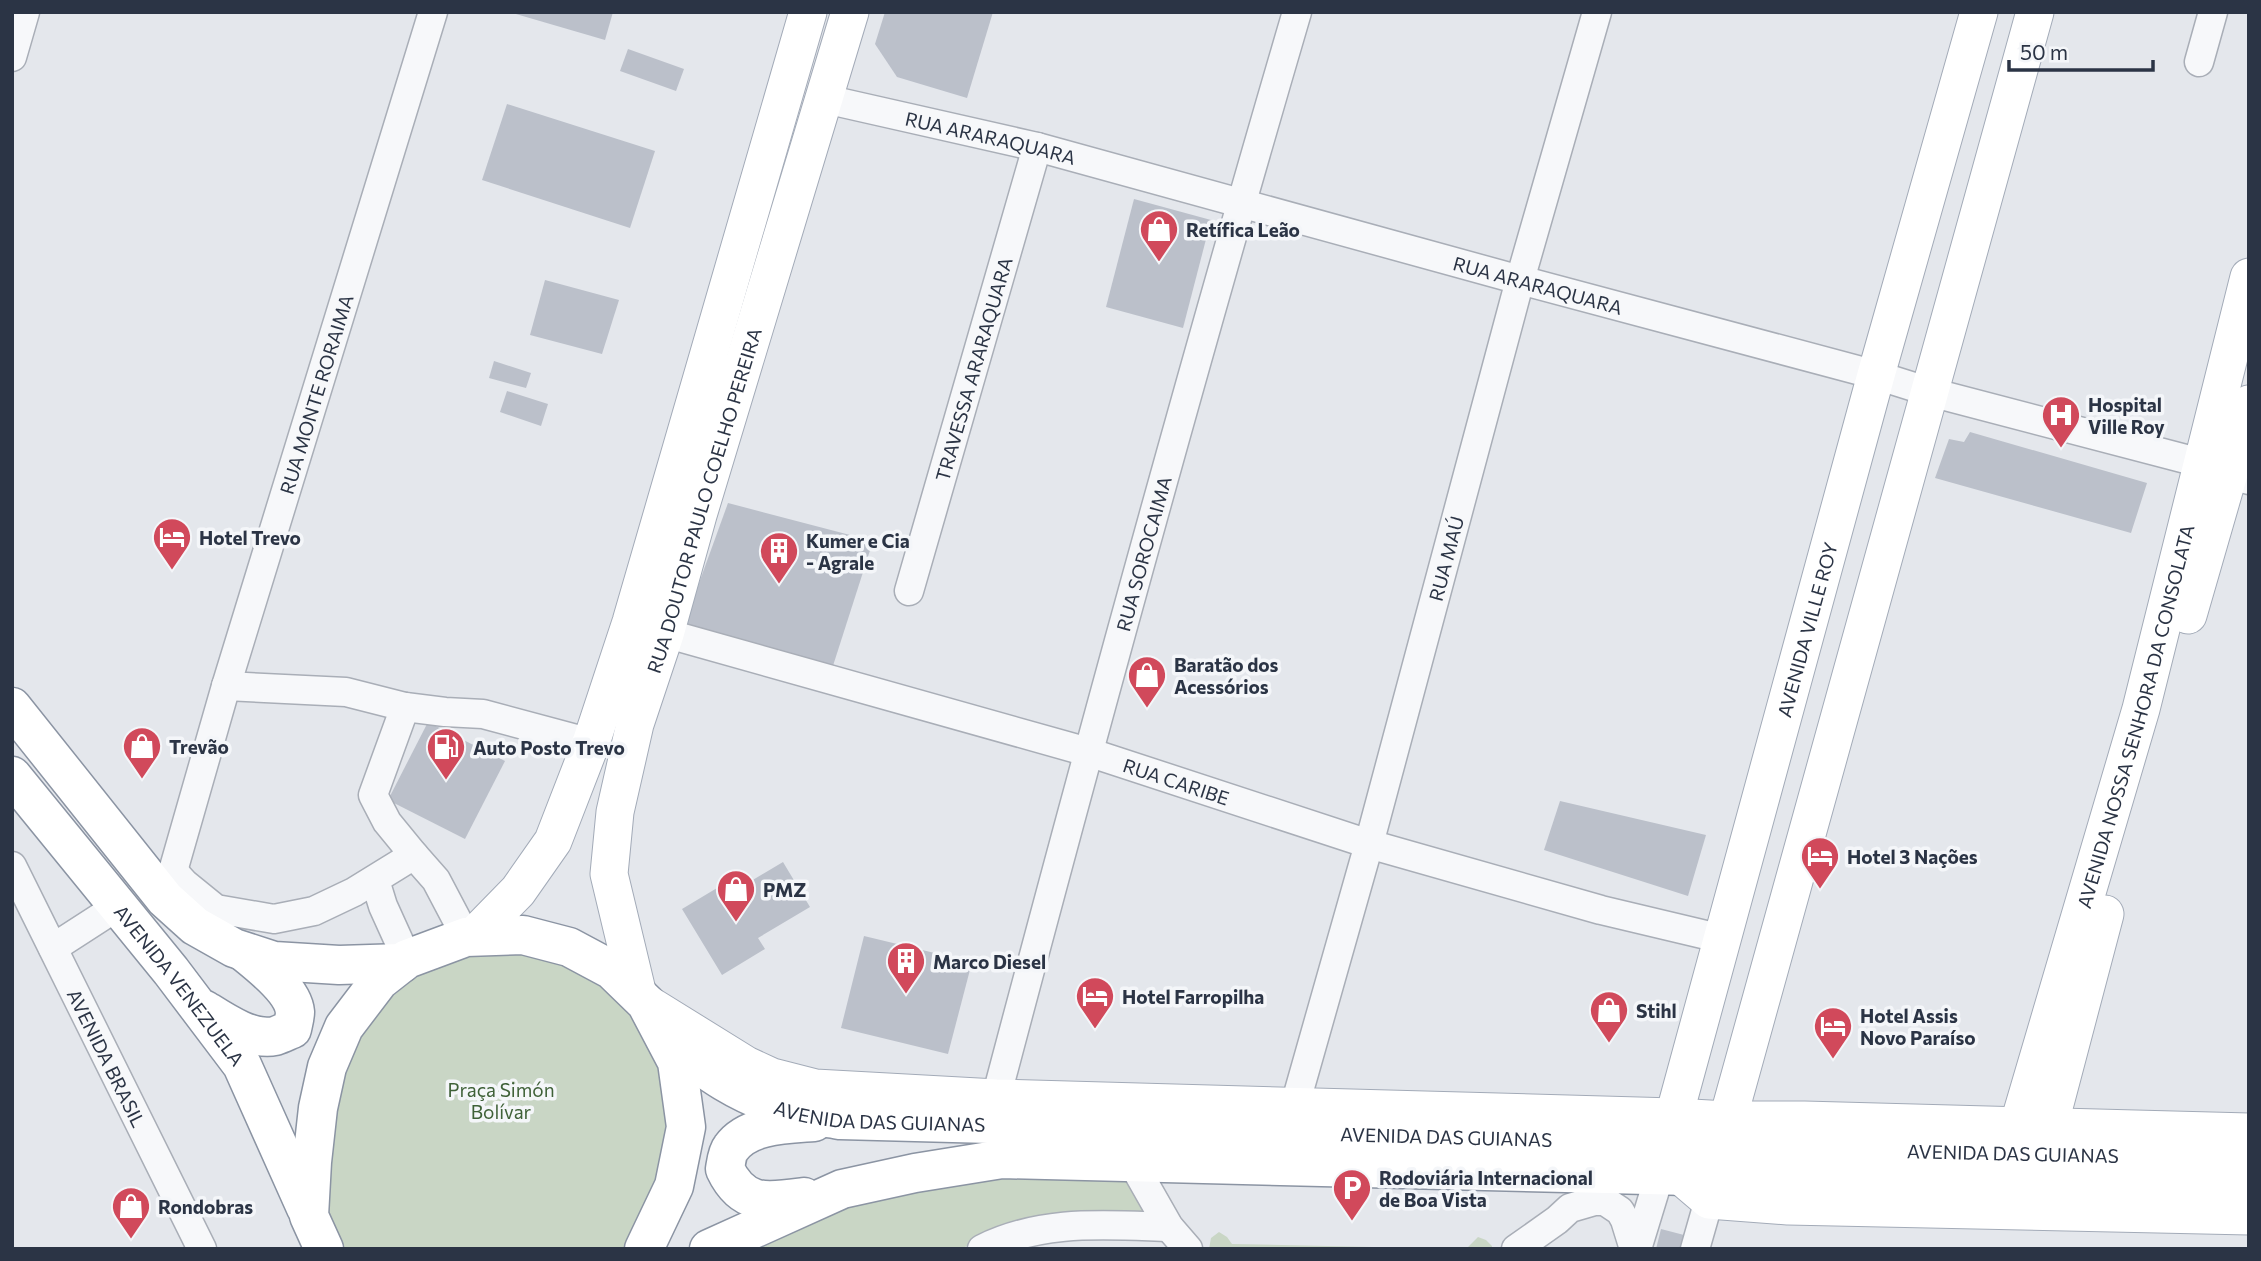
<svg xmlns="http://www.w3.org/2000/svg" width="2261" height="1261" font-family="Commissioner,sans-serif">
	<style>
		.green { fill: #c9d6c5 }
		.building { fill: #bbc0ca }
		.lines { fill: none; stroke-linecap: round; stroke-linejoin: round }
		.minor-casing { stroke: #a9aeb7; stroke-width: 31 }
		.major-casing { stroke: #a3abb8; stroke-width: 39 }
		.highway-casing { stroke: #8b94a3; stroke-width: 41 }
		.minor { stroke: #f7f8fa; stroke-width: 28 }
		.major { stroke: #fff; stroke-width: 37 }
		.highway { stroke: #fff; stroke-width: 38 }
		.labels { text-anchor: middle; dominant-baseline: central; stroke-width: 7; stroke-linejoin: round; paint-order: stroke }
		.street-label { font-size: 19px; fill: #2b3445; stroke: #f4f6f9 }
		.poi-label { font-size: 19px; font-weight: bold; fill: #2b3445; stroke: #f4f6f9; text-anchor: start }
		.park-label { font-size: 19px; fill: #3f6138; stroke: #f4f6f9 }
	</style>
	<rect width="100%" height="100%" fill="#e4e7ec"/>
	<!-- green -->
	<g class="green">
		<path d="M492,948l63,9 68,43 39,58 12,54 -7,57 -37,80h-296l-13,-76 19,-114 37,-50 51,-42z"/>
		<path d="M1132,1172l21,43 -164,20 -28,14 -203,-2 53,-25 65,-26 59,-15z"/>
		<path d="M1219,1232l8,5 5,7 234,5 12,-12 8,3 6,6v3h-283l2,-11z"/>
	</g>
	<!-- building -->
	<g class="building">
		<path d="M509,12h104l-8,28z"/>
		<path d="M885,12h108l-26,86 -70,-21 -22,-33z"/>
		<path d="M628,49l56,20 -8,22 -56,-20z"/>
		<path d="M507,104l148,47 -25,77 -148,-48z"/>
		<path d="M1134,199l77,21 -28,108 -77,-21z"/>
		<path d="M545,280l74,20 -17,54 -72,-19z"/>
		<path d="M494,361l37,12 -5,15 -37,-10z"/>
		<path d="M507,391l41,13 -7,22 -41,-14z"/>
		<path d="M1970,432l177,51 -16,50 -196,-55 14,-39 15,3z"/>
		<path d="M728,503l145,38 -42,131 -149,-42z"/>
		<path d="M428,722l77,39 -40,78 -77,-39z"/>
		<path d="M1560,801l146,34 -18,61 -144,-46z"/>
		<path d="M783,862l27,45 -52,31 7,11 -43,26 -40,-66 45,-27 9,8z"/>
		<path d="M864,936l108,26 -24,92 -107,-26z"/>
		<path d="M1661,1229l23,6 -3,14h-25z"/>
	</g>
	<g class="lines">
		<!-- minor casing -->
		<g class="minor-casing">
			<g id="minor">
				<path d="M12,57l13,-45"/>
				<path d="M2199,62l14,-50"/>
				<path id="s1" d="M825,99l212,48 483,133 356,95 54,17 271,71 28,12 20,5"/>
				<path id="s2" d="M909,591l128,-444"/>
				<path id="s3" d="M647,628l441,124 281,92 232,66 122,29"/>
				<path d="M226,686l120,6 59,15 40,5 38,2 108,29"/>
				<path d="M414,855l22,25 30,57"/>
				<path id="s4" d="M12,866l190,383"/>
				<path d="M173,871l11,12 32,26 58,10 40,-8 40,-19 60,-37 -27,-33 -14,-27 32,-88"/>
				<path d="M375,880l8,26 24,53"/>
				<path id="s5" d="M165,899l61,-213 207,-674"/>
				<path d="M53,948l65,-42"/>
				<path id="s6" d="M996,1098c96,-363 195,-725 301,-1086"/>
				<path id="s7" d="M1295,1105l74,-261 151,-564 77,-268"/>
				<path d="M1132,1162l37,65 19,22"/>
				<path d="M982,1249c60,-30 122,-24 187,-22"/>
				<path d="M1516,1249l41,-29 13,-12 24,-7h11l15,10 5,9 9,29"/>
				<path d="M1637,1249l22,-72"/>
				<path d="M1695,1249l14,-49 2,-20"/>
			</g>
		</g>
		<!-- major casing -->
		<g class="major-casing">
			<g id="major">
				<path d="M2188,615l61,-211"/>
				<path d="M474,936l44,-45 35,-50 38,-98 40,-121 177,-610"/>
				<path id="s8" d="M638,995l-29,-121 6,-62 20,-88 30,-90 33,-119 152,-503"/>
				<path d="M646,1003l100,62 26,12 43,11 181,10 678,19 53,3h77l445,12"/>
				<path id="s9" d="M1668,1138l208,-763 103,-363"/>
				<path d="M1721,1144l314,-1132"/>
				<path id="s10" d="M2012,1147l129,-438 108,-432"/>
				<path d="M2043,1149l62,-235"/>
				<path d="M1682,1177l27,23 79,6 461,10"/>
			</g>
		</g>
		<!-- highway casing -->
		<g class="highway-casing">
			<g id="highway">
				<path d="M12,707l153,192 30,27 39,22 40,13 65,4 63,-2"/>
				<path id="s11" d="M12,776l159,195 71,94 64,143"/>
				<path d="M205,1010c19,12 47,31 70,26 6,-2 12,-5 17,-7 1,-5 3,-12 3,-17 -2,-22 -35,-47 -51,-60"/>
				<path id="s12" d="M665,1038c41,34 75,58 127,73 15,5 32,6 48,9l827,22 53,4 529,12"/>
				<path d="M804,1197c-36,5 -61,10 -79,-28 1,-6 2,-16 6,-21 17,-24 56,-24 83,-26"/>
				<path d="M324,1249l-15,-33 3,-54 6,-54 9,-41 17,-40 35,-46 28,-22 59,-22 57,-2 46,12 43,23 34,33 31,59 9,65 -12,59 -30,63"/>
				<path d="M709,1249l133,-60 73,-16 87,-14 1247,31"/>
			</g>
		</g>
		<!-- minor -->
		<use href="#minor" class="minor"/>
		<!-- major -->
		<use href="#major" class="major"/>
		<!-- highway -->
		<use href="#highway" class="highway"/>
	</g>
	<!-- icons -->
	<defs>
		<g id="shop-pin" transform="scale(2.0125)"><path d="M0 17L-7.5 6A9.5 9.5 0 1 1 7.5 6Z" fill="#d1495b" stroke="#f4f6f9"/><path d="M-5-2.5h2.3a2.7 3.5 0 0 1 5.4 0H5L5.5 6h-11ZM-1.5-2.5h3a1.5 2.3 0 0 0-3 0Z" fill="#fff"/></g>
		<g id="hospital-pin" transform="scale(2.0125)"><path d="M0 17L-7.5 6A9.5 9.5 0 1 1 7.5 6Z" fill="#d1495b" stroke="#f4f6f9"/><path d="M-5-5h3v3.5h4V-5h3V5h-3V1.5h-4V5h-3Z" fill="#fff"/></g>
		<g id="hotel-pin" transform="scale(2.0125)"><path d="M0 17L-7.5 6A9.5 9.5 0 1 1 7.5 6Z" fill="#d1495b" stroke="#f4f6f9"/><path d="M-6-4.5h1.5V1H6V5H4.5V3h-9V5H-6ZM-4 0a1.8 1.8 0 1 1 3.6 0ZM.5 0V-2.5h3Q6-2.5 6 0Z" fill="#fff"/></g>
		<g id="building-pin" transform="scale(2.0125)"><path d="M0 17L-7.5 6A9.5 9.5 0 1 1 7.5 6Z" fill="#d1495b" stroke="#f4f6f9"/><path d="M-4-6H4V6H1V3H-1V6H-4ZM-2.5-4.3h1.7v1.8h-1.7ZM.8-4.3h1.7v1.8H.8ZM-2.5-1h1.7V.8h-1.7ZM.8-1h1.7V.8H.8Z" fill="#fff"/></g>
		<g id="fuel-pin" transform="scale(2.0125)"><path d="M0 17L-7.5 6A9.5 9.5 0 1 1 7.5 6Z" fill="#d1495b" stroke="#f4f6f9"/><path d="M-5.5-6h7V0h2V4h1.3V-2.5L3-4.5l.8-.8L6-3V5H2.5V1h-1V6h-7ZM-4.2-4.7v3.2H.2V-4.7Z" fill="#fff"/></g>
		<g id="parking-pin" transform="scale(2.0125)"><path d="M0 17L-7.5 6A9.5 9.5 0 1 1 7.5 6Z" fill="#d1495b" stroke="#f4f6f9"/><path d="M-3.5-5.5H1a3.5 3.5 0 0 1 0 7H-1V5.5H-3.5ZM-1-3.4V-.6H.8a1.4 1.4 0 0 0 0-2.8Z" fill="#fff"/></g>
	</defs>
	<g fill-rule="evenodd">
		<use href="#shop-pin" x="1159" y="229"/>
		<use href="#hospital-pin" x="2061" y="415"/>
		<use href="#hotel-pin" x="172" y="537"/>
		<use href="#building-pin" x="779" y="551"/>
		<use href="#shop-pin" x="1147" y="675"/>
		<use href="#shop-pin" x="142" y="746"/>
		<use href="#fuel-pin" x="446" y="747"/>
		<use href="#hotel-pin" x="1820" y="856"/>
		<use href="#shop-pin" x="736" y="889"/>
		<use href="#building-pin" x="906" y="961"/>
		<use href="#hotel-pin" x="1095" y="996"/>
		<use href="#shop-pin" x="1609" y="1010"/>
		<use href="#hotel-pin" x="1833" y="1026"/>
		<use href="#parking-pin" x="1352" y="1188"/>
		<use href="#shop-pin" x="131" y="1206"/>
	</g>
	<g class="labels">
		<!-- street labels -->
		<g class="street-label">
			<text stroke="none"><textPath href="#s1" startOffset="170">RUA ARARAQUARA</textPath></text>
			<text stroke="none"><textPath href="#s1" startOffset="737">RUA ARARAQUARA</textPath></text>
			<text stroke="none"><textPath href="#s2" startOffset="231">TRAVESSA ARARAQUARA</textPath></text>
			<text stroke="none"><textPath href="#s5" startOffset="527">RUA MONTE RORAIMA</textPath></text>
			<text stroke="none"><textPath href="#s8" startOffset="511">RUA DOUTOR PAULO COELHO PEREIRA</textPath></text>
			<text stroke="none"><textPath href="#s6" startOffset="564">RUA SOROCAIMA</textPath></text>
			<text stroke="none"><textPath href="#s7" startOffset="567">RUA MAÚ</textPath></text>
			<text stroke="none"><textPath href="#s9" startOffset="527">AVENIDA VILLE ROY</textPath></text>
			<text stroke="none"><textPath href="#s10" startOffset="448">AVENIDA NOSSA SENHORA DA CONSOLATA</textPath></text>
			<text stroke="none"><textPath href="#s3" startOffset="551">RUA CARIBE</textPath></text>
			<text stroke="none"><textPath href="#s11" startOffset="268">AVENIDA VENEZUELA</textPath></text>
			<text stroke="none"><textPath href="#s4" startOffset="214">AVENIDA BRASIL</textPath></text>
			<text stroke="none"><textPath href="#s12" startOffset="236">AVENIDA DAS GUIANAS</textPath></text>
			<text stroke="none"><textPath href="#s12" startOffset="803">AVENIDA DAS GUIANAS</textPath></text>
			<text stroke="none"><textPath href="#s12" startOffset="1370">AVENIDA DAS GUIANAS</textPath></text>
		</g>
		<!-- poi labels -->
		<g class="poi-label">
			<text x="1186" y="229">Retífica Leão</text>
			<text x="2088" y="404">Hospital<tspan x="2088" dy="22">Ville Roy</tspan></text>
			<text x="199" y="537">Hotel Trevo</text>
			<text x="806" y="540">Kumer e Cia<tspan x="806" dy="22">- Agrale</tspan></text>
			<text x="1174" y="664">Baratão dos<tspan x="1174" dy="22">Acessórios</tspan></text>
			<text x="169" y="746">Trevão</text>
			<text x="473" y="747">Auto Posto Trevo</text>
			<text x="1847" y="856">Hotel 3 Nações</text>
			<text x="763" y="889">PMZ</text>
			<text x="933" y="961">Marco Diesel</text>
			<text x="1122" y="996">Hotel Farropilha</text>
			<text x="1636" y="1010">Stihl</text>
			<text x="1860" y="1015">Hotel Assis<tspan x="1860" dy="22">Novo Paraíso</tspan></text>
			<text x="1379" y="1177">Rodoviária Internacional<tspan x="1379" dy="22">de Boa Vista</tspan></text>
			<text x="158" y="1206">Rondobras</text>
		</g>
		<!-- park labels -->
		<g class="park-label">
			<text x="501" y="1089">Praça Simón<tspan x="501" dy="22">Bolívar</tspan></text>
		</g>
	</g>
	<!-- border -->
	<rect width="2261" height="1261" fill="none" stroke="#2b3445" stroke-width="28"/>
	<!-- scale -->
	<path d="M2009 60v10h144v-10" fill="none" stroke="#2b3445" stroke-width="3.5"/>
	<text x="2020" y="60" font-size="21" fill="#2b3445" stroke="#f4f6f9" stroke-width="5" paint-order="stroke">50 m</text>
</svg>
